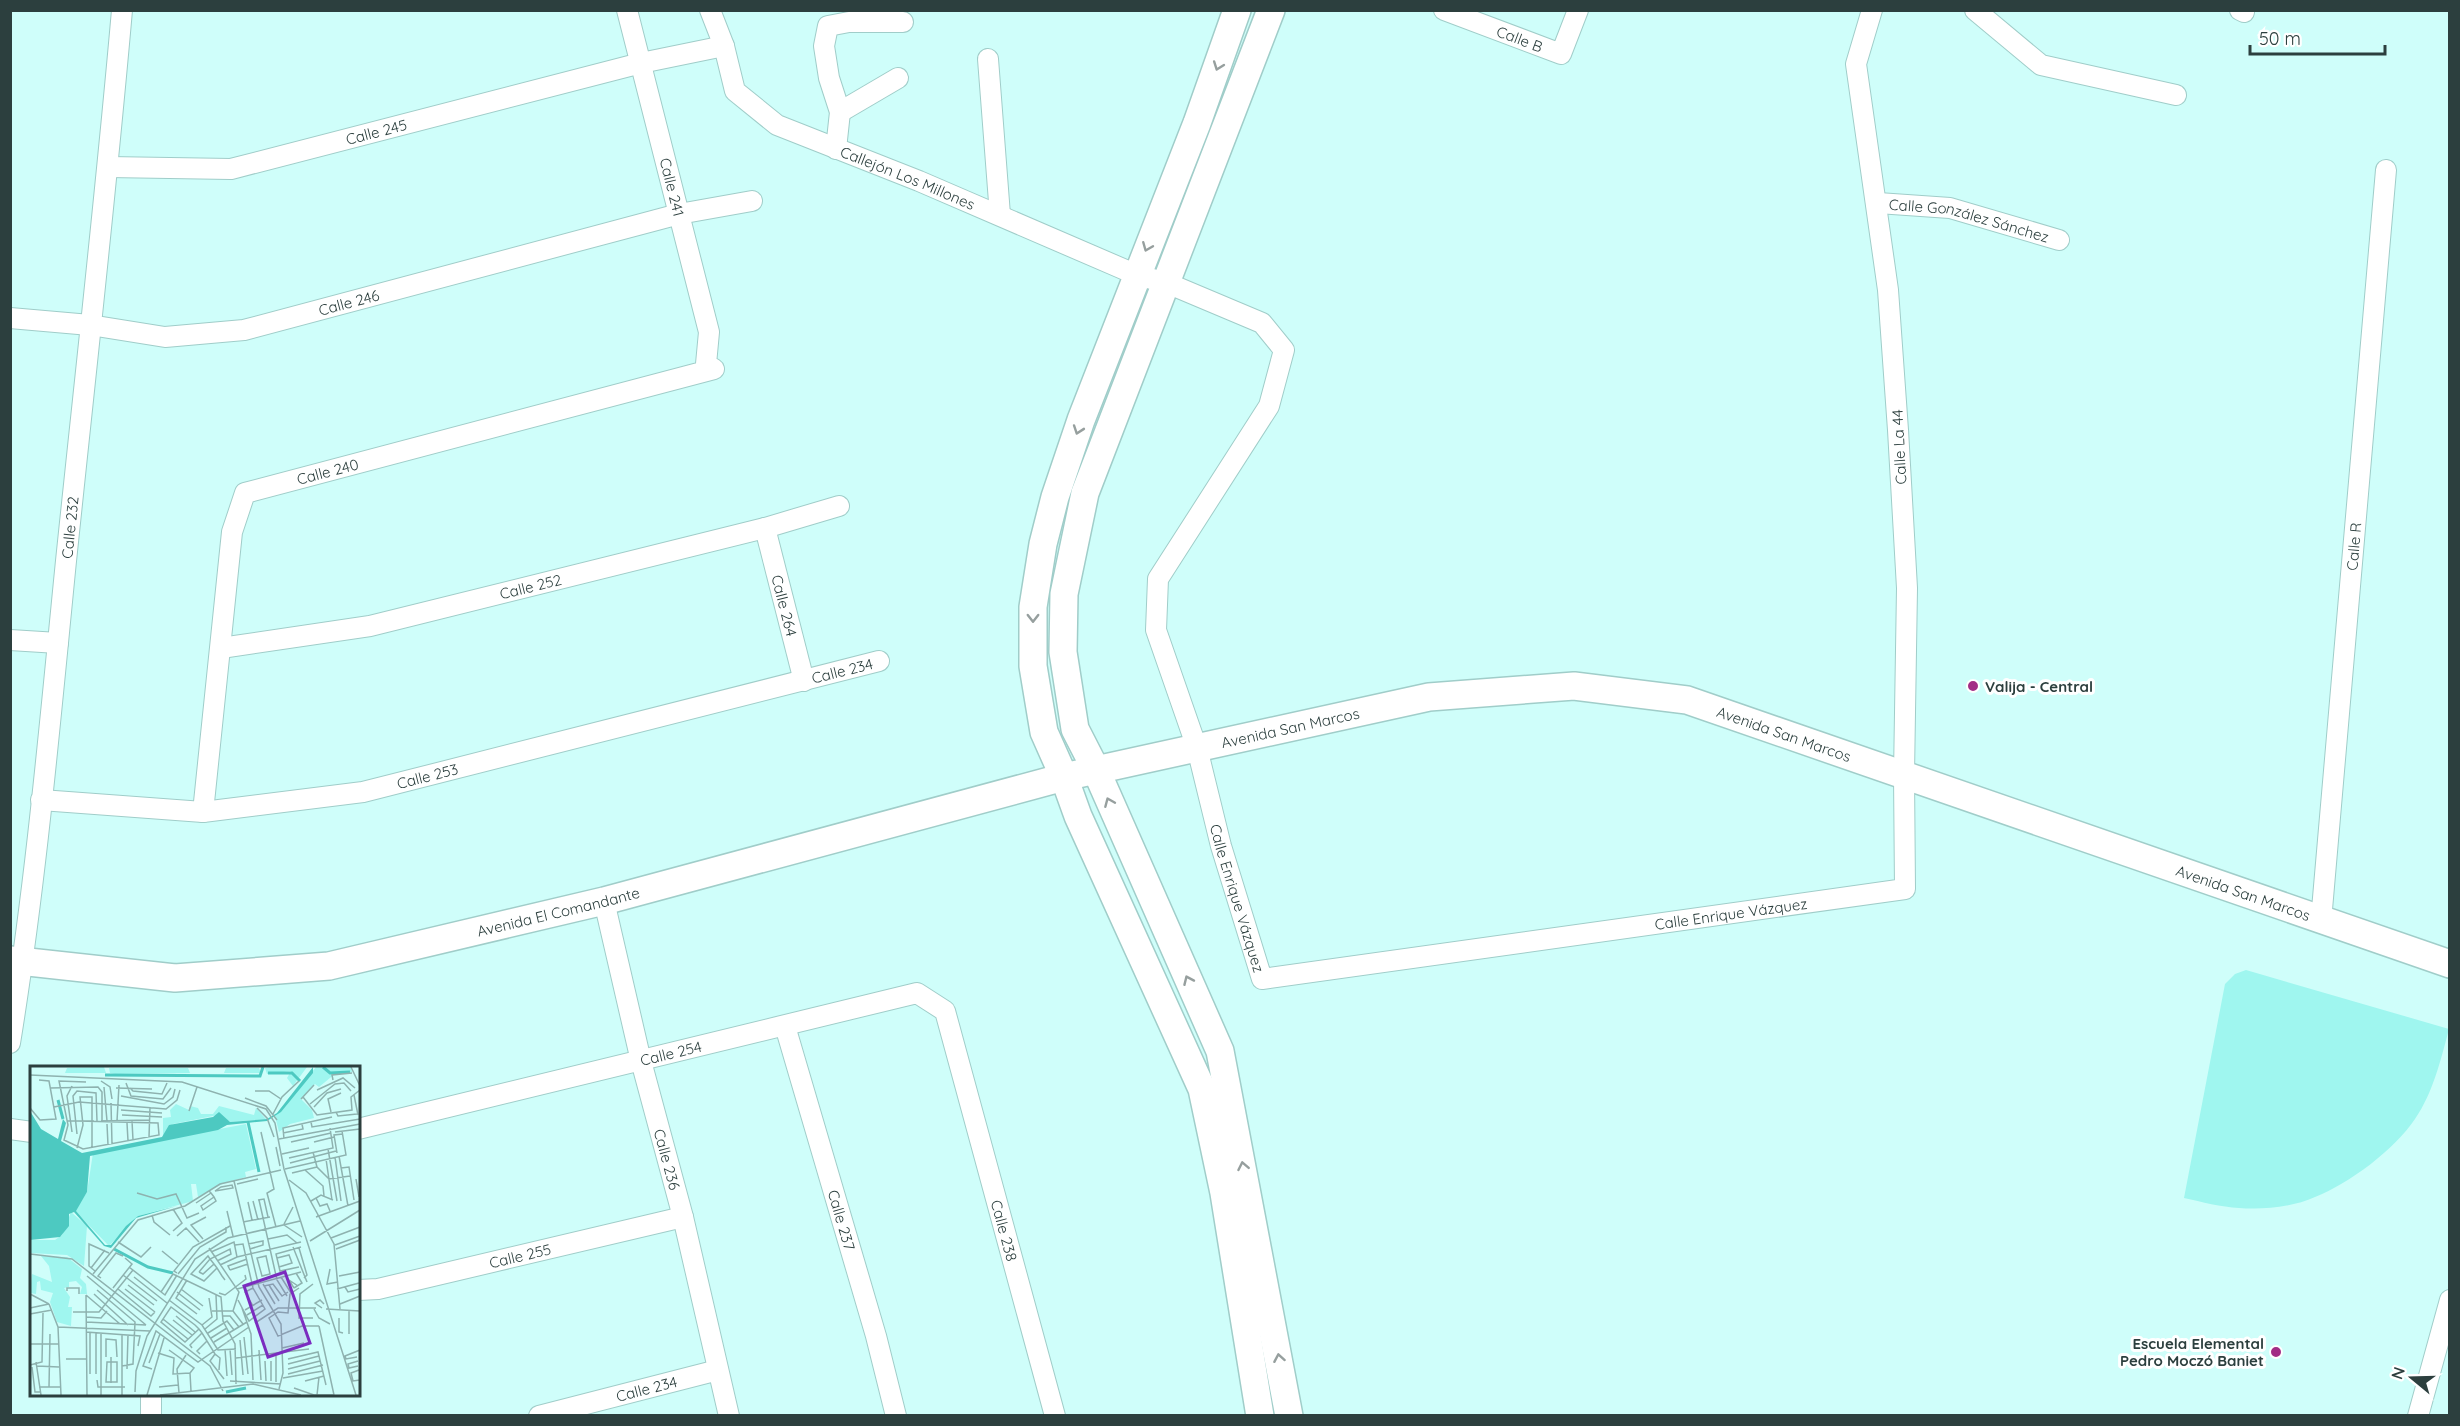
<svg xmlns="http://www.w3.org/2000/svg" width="2460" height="1426" font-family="Quicksand,sans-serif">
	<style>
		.green { fill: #9ff6ef }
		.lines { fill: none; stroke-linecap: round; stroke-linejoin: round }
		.street-casing { stroke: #a0cdc9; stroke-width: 22 }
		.secondary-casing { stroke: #a0cdc9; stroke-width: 30 }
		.street { stroke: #fff; stroke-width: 20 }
		.secondary { stroke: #fff; stroke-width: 27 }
		.oneway { stroke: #969f9e }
		.poi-dot { fill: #a22c85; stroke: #fff; stroke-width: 2 }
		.labels { text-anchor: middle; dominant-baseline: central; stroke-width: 6; stroke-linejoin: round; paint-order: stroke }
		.street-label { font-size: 15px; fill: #2c3f3e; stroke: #fff }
		.poi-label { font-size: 15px; font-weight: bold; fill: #2c3f3e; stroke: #fff; text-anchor: start }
		.inset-river { fill: none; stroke: #4dc9c1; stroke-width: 3 }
		.inset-road { fill: none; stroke: #8eb2af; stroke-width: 1.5 }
		.view { fill: #7b2cbf; fill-opacity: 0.15; stroke: #7b2cbf; stroke-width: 3 }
		.inset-edge { fill: none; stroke: #2c3f3e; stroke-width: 3 }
	</style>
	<rect width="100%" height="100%" fill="#cffefa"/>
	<!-- green -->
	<path class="green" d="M2246,970l203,59c-8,30 -16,64 -34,90 -21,31 -65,64 -100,78 -22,10 -52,13 -76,11 -18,-1 -37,-6 -55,-10l41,-214 10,-10z"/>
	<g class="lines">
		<!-- street casing -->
		<g class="street-casing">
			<g id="street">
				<path id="s1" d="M710,10l14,36 11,45 42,34 142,56 218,94 30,8 95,40 22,27 -15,56 -111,173 -2,51 41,118 24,98 41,133 643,-90 -1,-114 3,-187 -9,-158 -10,-140 -32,-226 16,-54"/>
				<path id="s2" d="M1444,10l117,44 17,-44"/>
				<path d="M1975,10l66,55 135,30"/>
				<path d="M2240,10l4,2"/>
				<path d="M988,59l12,156"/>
				<path d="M840,112l58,-34"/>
				<path d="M836,149l4,-37 -11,-34 -5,-32 4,-20 21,-4h54"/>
				<path id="s3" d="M108,167l123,2 410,-106 83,-17"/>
				<path id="s4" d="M1878,203l72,5 109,32"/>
				<path id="s5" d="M10,318l80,7 75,12 79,-7 435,-116 73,-13"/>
				<path id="s6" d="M765,528l39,153"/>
				<path d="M10,640l48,3"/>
				<path id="s7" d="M221,648l149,-22 395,-98 74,-22"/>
				<path id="s8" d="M41,800l162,12 160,-20 516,-131"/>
				<path id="s9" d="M203,812l29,-280 13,-39 469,-124 -8,-5 3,-32 -82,-322"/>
				<path id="s10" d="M604,901l37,160 42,156 46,199"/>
				<path id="s11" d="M2321,921l65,-751"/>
				<path id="s12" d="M785,1026l91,310 20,80"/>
				<path id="s13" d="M10,1043c26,-160 40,-321 56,-482 19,-184 40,-367 56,-551"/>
				<path d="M10,1129l22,3"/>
				<path id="s14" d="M358,1129l559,-136 28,18 110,405"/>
				<path id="s15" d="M358,1290l20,-1 305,-72"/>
				<path d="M151,1394v22"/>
				<path id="s16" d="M539,1416l179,-46"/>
				<path d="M2418,1416l32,-116"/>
			</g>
		</g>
		<!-- secondary casing -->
		<g class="secondary-casing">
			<g id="secondary">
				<path d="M1237,10l-40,113 -116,297 -26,77 -12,47 -10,63v59l11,66 20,45 14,39 124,273 22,104 36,223"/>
				<path d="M1271,10l-186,483 -21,101 -1,58 12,77 21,41 124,281 69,365"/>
				<path id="s17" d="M10,960l165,18 154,-12 275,-65 460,-124 365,-80 145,-11 113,14 763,264"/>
			</g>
		</g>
		<!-- street -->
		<use href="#street" class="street"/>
		<!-- secondary -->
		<use href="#secondary" class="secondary"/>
	</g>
	<!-- one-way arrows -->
	<defs><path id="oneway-chevron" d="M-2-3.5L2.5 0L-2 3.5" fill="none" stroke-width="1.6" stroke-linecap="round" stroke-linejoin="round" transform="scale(1.5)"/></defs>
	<g class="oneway">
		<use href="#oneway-chevron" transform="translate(1218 66) rotate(110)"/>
		<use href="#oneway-chevron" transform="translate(1147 247) rotate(112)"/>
		<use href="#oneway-chevron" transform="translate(1078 430) rotate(109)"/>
		<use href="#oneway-chevron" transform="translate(1033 618) rotate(90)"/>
		<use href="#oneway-chevron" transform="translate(1109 802) rotate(-113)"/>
		<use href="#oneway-chevron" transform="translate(1188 980) rotate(-114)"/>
		<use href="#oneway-chevron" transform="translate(1243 1166) rotate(-101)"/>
		<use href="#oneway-chevron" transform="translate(1279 1358) rotate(-100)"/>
	</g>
	<!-- markers -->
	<g class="poi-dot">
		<circle cx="1973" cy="686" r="6"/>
		<circle cx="2276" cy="1352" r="6"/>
	</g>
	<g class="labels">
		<!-- street labels -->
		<g class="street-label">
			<text stroke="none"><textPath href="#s2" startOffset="81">Calle B</textPath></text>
			<text stroke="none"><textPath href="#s3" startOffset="273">Calle 245</textPath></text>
			<text stroke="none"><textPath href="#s1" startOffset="280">Callejón Los Millones</textPath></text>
			<text transform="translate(672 187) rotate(76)">Calle 241</text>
			<text stroke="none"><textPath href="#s4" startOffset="93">Calle González Sánchez</textPath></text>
			<text stroke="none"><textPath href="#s5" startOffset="344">Calle 246</textPath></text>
			<text transform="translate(1899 447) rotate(-93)">Calle La 44</text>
			<text stroke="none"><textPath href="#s9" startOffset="408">Calle 240</textPath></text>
			<text stroke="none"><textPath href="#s13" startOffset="519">Calle 232</textPath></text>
			<text stroke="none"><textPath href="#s11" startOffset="376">Calle R</textPath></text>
			<text stroke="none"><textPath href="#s7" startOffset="316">Calle 252</textPath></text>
			<text stroke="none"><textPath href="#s6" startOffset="80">Calle 264</textPath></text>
			<text stroke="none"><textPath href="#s8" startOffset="818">Calle 234</textPath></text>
			<text stroke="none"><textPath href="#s17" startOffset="1311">Avenida San Marcos</textPath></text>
			<text stroke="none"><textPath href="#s17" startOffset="1815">Avenida San Marcos</textPath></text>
			<text stroke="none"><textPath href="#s8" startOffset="390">Calle 253</textPath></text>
			<text stroke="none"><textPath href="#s17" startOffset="2301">Avenida San Marcos</textPath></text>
			<text stroke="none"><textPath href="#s1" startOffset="1293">Calle Enrique Vázquez</textPath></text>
			<text stroke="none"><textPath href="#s17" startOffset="556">Avenida El Comandante</textPath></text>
			<text stroke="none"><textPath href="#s1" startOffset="1851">Calle Enrique Vázquez</textPath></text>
			<text stroke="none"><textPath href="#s14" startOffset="322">Calle 254</textPath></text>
			<text stroke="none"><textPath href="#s10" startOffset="266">Calle 236</textPath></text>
			<text stroke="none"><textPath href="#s12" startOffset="202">Calle 237</textPath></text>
			<text stroke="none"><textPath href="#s14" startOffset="836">Calle 238</textPath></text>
			<text stroke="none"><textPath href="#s15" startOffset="166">Calle 255</textPath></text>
			<text stroke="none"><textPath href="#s16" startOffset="111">Calle 234</textPath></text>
		</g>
		<!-- poi labels -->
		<g class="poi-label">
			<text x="1985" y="686">Valija - Central</text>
			<text x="2264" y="1343" text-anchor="end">Escuela Elemental<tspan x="2264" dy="17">Pedro Moczó Baniet</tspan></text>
		</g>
	</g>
	<!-- overview -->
	<g transform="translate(30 1066)">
		<rect width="330" height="330" fill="#cffefa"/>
		<path d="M239,1h38l-14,19 -6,-8 4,-7 -24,3 -2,-6zM286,1h35l1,5 -16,1 -17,14 -4,-3 -14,15 11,11 2,8 -24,6 -11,8 -4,-16zM37,2l37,-1 2,6h-41zM79,2h79l2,5 -75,1 -5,-1zM196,2h33l2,5h-37zM146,38l13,6 1,-4 8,2 3,6h12l6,-8 35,9 2,-7 10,11 -36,3 -12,-7 -45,9 -10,12v-18l8,-1 -1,-7zM216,58l10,45 -11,3 1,5 -22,6 -26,14 -2,-13h-5l2,17 -55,15 -29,30 -34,-35 12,-19 6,-39zM41,146l16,14 -3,40 -17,-11 -37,-2v-13h25l7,-5zM11,190l26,1 15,12 -2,9 6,6 1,10h-7l2,-7 -6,-6 -7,1v5l-5,1 6,9 -2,10h4l-1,19 -14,-4 -7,-20 3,-9 -12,-3 -1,-9 -3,1 -1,12 -6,-1 2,-19 20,8 -3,-16z" fill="#9ff6ef"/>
		<path d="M283,1v6l-32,39 -14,9 -40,4 -9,5 -128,26 -3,36 -11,19 29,34h6l15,-19 12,-10 39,-10 -41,12 -25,30 -7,-2 -30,-34 -5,2v12l-9,11 -30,3v-129l11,18 17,10 5,-20 3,4 -5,18 21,12 80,-16 7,-12 44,-8 6,-5 11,10 37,-3 10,-6z" fill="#4dc9c1"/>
		<path class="inset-river" d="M293,1l7,6 20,-1M238,7h24l8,8M75,9l155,1 3,-9M28,34l5,19M218,56l11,50M84,183l34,18 25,6M196,326l20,-4"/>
		<path class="inset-road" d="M321,1l9,19M0,9l152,7 84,27 9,14 9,46 72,226M303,14l-1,-5 20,-2M71,15l9,6 2,12M96,17l5,13 32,3 8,-11M74,21l3,34M20,22l48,-1 4,5v29M86,22l36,1M100,22l3,3 29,3 5,-11M287,24l26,-12 12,10M225,25h14l12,8M324,29l4,20M91,30l43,8 9,-7 2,-8M273,31l14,18 35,-5 -1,-13 9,-7M215,32l21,8 11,14M271,33l13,-14M81,37l1,41M280,38l25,-20 9,-1 7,8M24,41l25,-5 87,7 11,-9 3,-10M284,41l13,-14 14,-4M0,42l10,12 16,-1 -7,-38 -10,-1M227,42l10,10 7,19M91,44l41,3M159,45l8,-24M301,46l-3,-13 13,-6M306,46l2,4 19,-2M243,48l9,-17 17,-16M92,49l40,2M37,55h27M48,55l80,2 1,12 -76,14 -19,-9 4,-15 -9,-44 27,1M71,55l48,-1M87,55l2,-36M102,55l1,19M281,56l1,5 48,-8M97,57l1,18M77,58l1,21M42,66l-5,-36 5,-10M231,66l13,57 -7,4 9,34M305,66l25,-3M253,67l20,-4 -1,-5M47,68l-4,-38 4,-5 19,2 1,28M119,71l1,-30M249,73l81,-15M254,73l-1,-11 49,-11M261,76l40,-9M284,76l20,-5M246,81l4,19M47,82l6,-23 -3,-28h12v51M298,83l9,52M283,86l4,15 12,12 21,-3M307,87l-3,-18 9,-1M252,88l27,-6M309,90l9,50M305,91l6,44M259,92l44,-10 -3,-20M296,93l6,41M260,97l46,-12M311,102l8,-1 5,33M255,103l61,-14 -4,-24M275,104l18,16 1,10M262,107l25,-6M326,113l3,18M259,114l17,13 28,51 6,65M204,115l25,106 22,37 2,49 -4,16M207,118l21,-5M202,119l1,3 -18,3 6,-4zM179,125l2,2 3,4 2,4 -13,9 -2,-4 13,-9M107,127l20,6 19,-5 11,24 12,-5M286,132l4,8 7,-2 3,7M228,134l6,-1 4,18M229,134l18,80 10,16M223,135l5,19M281,135l10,-6 12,5M218,136l4,18M166,137l15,-10M197,145l6,25M122,149l2,7 16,13M286,151l44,-16M213,156l27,-5M254,158l9,-17M254,159l18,12M143,165l9,-8 -9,-14M147,170l9,-8 13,14M301,172l29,-11M173,173l-12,-14 15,-8M238,173l19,-4 10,8M280,175l50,-31M88,176l23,15 10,-10M218,178l15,-3v4l-13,4M205,179l8,-1 10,44 12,21 -16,12 -11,-21M305,179l25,-9M263,181l14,35M179,182l30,44 -6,19M269,182l8,27 -3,3M306,183l24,-9M132,185l16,13M181,186l23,-10 3,15M0,188l42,5 138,107 13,25M236,190l4,18 -8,2 -5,-18zM247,192l12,-3 3,8 -13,4M190,199l17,-8 64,-15M99,201l36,28 12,-20M269,201l-19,4 -4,-17 25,-7M61,202l14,-18M187,202l-13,13 -13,-7 17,-18 2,3 4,5 3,4 5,8 3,4M300,203l-3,15 11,-2M200,204l-2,-4 19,-7M200,204l18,-6M65,205l-6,-5v-22l20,9M169,206l11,-13 20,-10 1,5 -14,7M169,206l4,2 11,-10M147,207l-3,-2 19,-24 37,-21M63,208l45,-54 47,-14 35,-22 61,-14M148,208l22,-27 26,-15v-5M93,209l34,26M57,210l59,49M309,210l21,-4M104,211l33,26M251,211l10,16M71,212l-3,-2 18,-23 7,3M157,214l-11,18 21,16M233,218l12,20M283,218l-13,10 -1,24h14M98,219l26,20M239,219l10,16M234,220l9,-2 9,12 6,-4M315,221l3,5 12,-3M83,222l19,-24 -7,-6M264,222l8,-5 -6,-10M264,222l-5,-8 9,6M269,222l-9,6 -2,19 -10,-1 -9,6 9,18 24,-10h17M88,223l33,27 4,-4M95,223l30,23M151,223l22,17M207,223l64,-17M307,223l22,-6M67,224l38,32 -2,42 -11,2M37,225v-3h12v6M131,226l12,-18 48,23 2,24 12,23 1,40M147,226l23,18M189,227l6,2 21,-16 -1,-4M0,228l19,10M64,228l34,31M56,229l1,100M56,229l34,29M139,234l33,25 16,25 18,-1M19,238l9,23 3,68M310,238l20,-8M223,240l-8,-14 8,-4M0,242l19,-4M212,242l9,26 2,46M292,242l-7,-5 5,-3 4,4M284,243l5,9 11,6M296,243l34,2M215,244l17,-10M182,245h21l10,13M43,246h26l34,-42M0,248l22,-4M217,249l16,-10M146,250l19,16M193,250h7l9,11M56,251l15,1 6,-7M309,252v14l4,1M133,253l25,20M143,254l19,15M56,256l60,3M225,257l23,-15h38M172,259l10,-8 -3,-19M289,260l15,69M28,261l92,4M169,263l-14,13 -24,-20 10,-15 24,18 4,4 3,4 13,21 5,4 -1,12M175,263l12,-10 -1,-24M56,266l54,4 -2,10M66,267v41M71,267v62M178,267l19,-12 7,9M319,268v-23M92,269v60M214,271l4,37M181,272l16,-10M210,274l3,35M184,276l33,-20M0,278h29M162,282l-2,-3 12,-12M252,282l22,-5M195,283l2,27M200,283l2,26M139,284l25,18 -4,5M229,284l2,30M128,287l16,5 -1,16 17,-1M170,288l-3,-3 10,-10M185,288l-5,7 14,18M246,290v26M76,291v-18l10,1 1,17M81,291v26M327,291l-11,2 -1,-3 15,-6M206,292l73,-9M36,293h20M258,293l30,-7 8,33M235,295l1,20M241,295v20M328,295l-10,3 1,4 9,-2M6,296l5,33M77,296h10v20h-11zM119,297l11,-29M258,298l31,-8M0,299l12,-3 1,-49M7,300l22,1M2,301l3,25h5M97,303l1,-34M122,303l-9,-3 13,-35 42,31 51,-35M258,303l32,-8M329,304l-8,3 2,8 7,-1M160,307l1,18M60,308v-42M258,308l35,-9M253,312l40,-7M67,314l1,7h27M200,315l51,3M275,315l19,-5M9,321h22M19,321l1,-53M129,321l19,-2M264,322l20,7h20M105,326l1,-21 11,-35 48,-77 33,-21 72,-17M149,327l-2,-24 9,-14M117,329l17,-57M130,329l93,-11 48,11M287,329l2,-18"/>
		<path class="view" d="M255,206l25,71 -42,14 -24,-71z"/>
		<rect width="330" height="330" class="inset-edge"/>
	</g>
	<!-- border -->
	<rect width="2460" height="1426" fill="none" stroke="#2c3f3e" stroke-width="24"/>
	<!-- north arrow -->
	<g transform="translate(2412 1378) rotate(289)" stroke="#ffffff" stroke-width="4.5" paint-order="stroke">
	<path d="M0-4.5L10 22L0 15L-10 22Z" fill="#2c3f3e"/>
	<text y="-9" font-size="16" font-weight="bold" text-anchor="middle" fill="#2c3f3e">N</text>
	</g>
	<!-- scale -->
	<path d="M2250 45v9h135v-9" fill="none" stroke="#2c3f3e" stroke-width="3"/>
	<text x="2259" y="45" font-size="18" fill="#2c3f3e" stroke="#ffffff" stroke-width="4.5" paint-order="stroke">50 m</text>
</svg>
